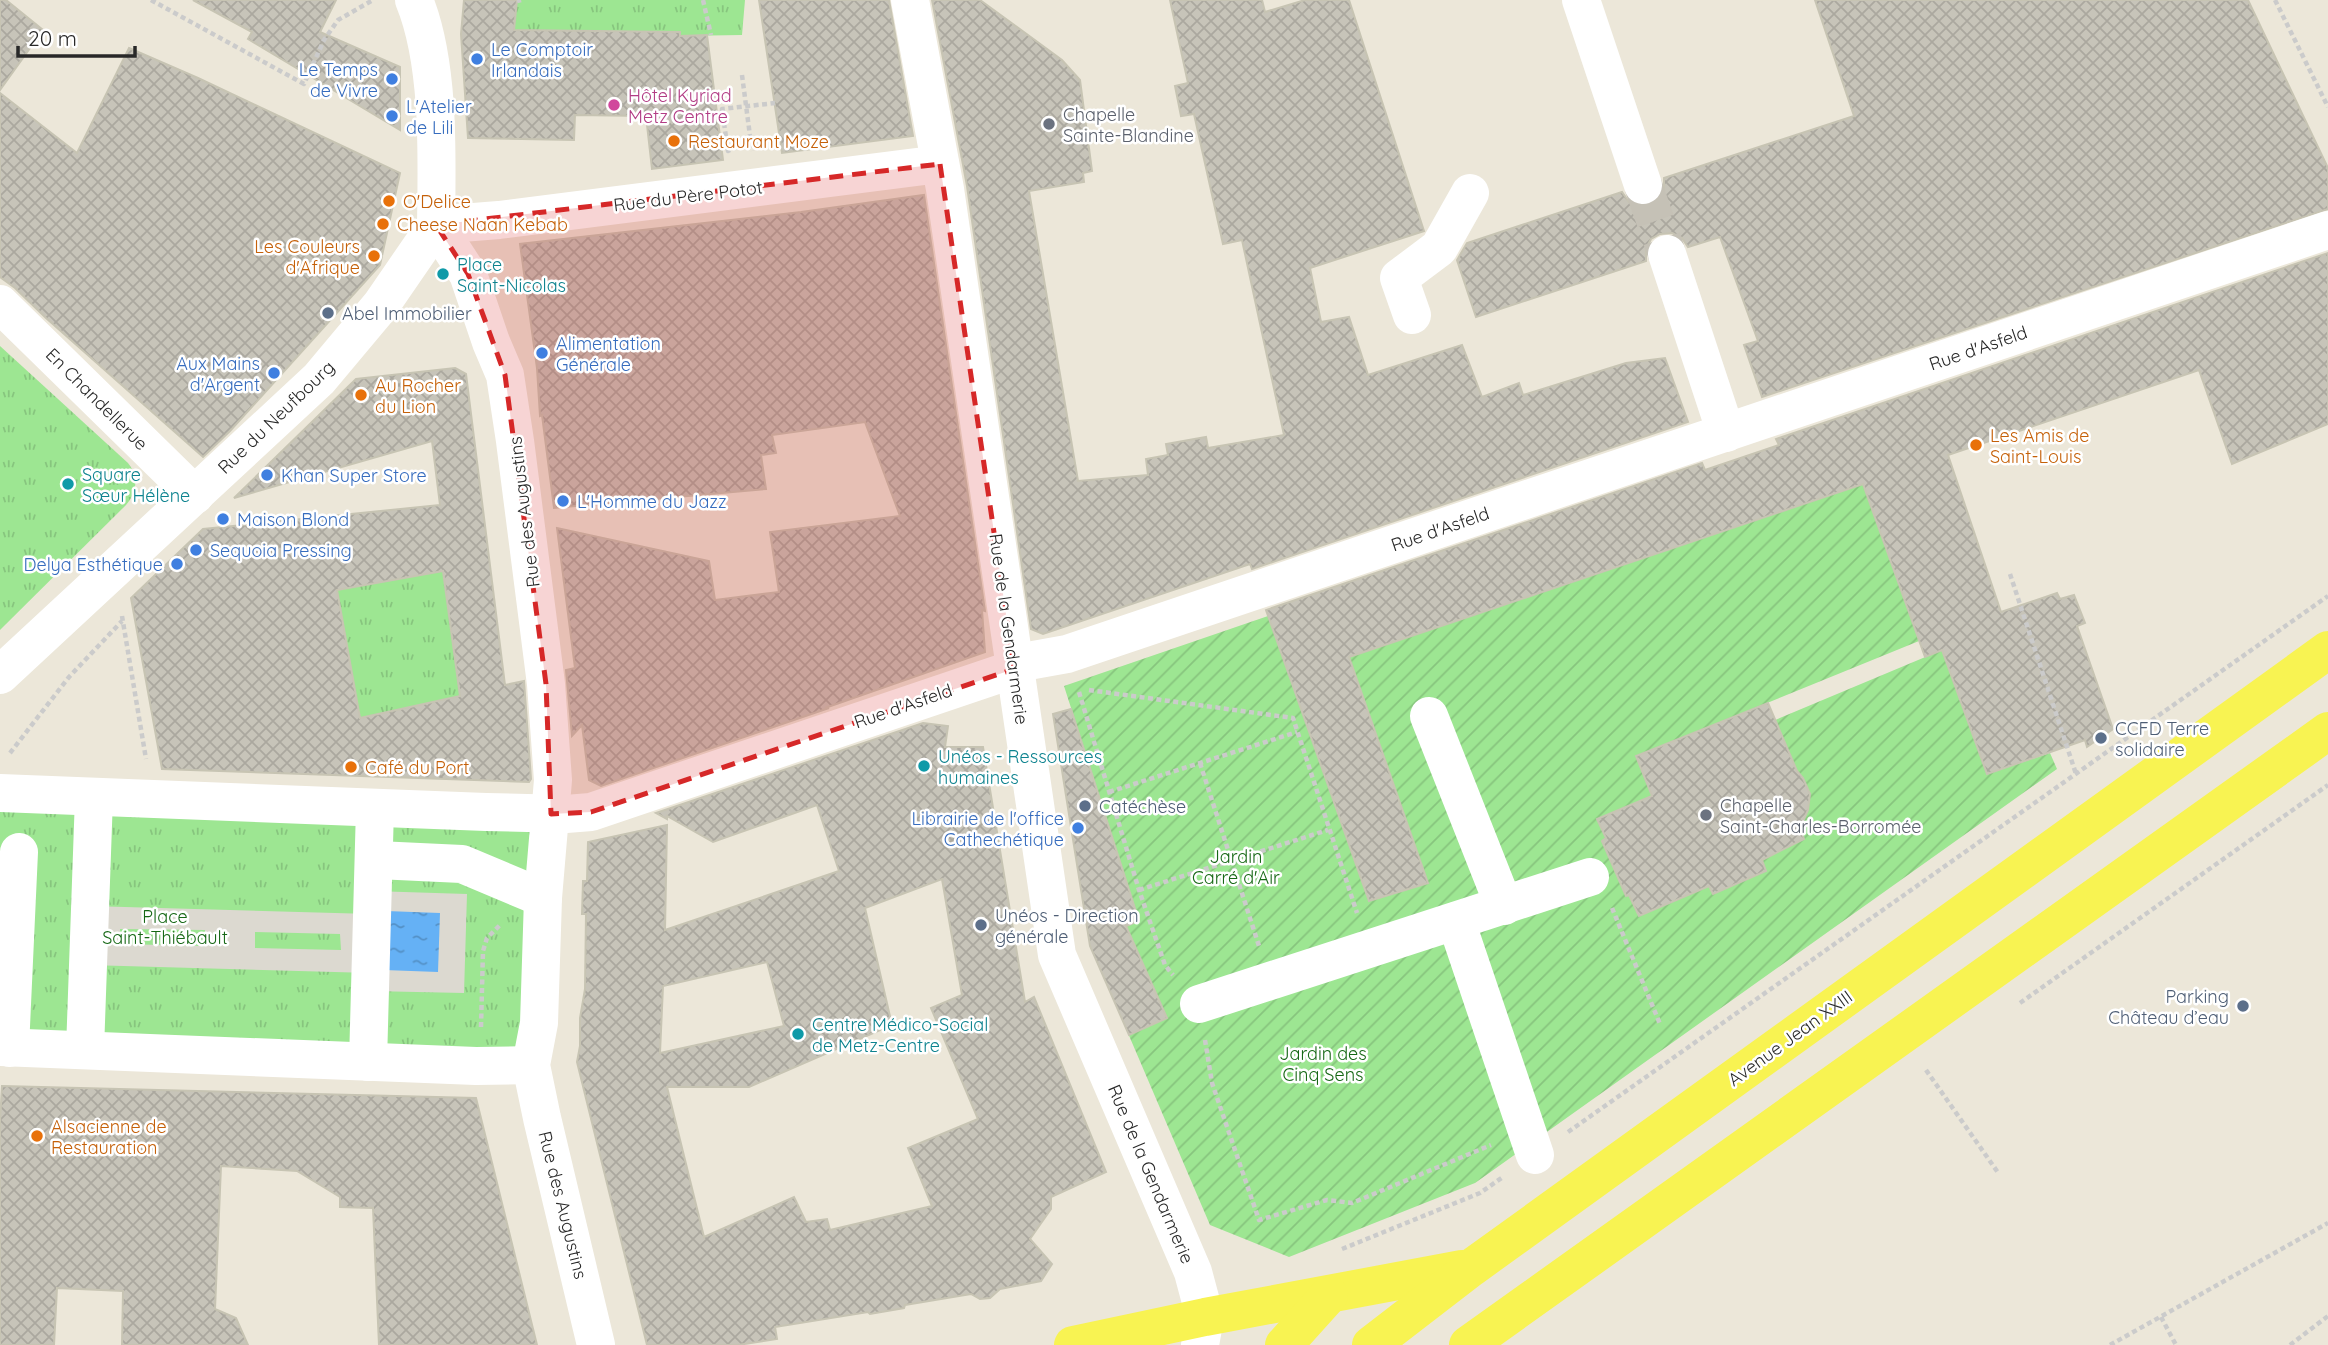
<svg xmlns="http://www.w3.org/2000/svg" width="2328" height="1345" font-family="Quicksand,sans-serif">
	<style>
		.grass { fill: url(#grass-tufts) }
		.garden { fill: url(#garden-furrows) }
		.plaza { fill: #dcd9d0; fill-rule: evenodd }
		.water { fill: url(#water-ripples) }
		.building { fill: url(#building-cross-hatch); stroke: #c7c4b3; stroke-width: 2; fill-rule: evenodd }
		.lines { fill: none; stroke-linecap: round; stroke-linejoin: round }
		.minor-tunnel { stroke: #c5c1b6; stroke-width: 38; stroke-dasharray: 38 19; stroke-linecap: butt }
		.path { stroke: #cbcbcb; stroke-width: 4.5; stroke-dasharray: 5 3.5; stroke-linecap: butt }
		.minor { stroke: #fff; stroke-width: 38 }
		.major { stroke: #f8f352; stroke-width: 38 }
		.marked { fill: #d62828; fill-opacity: 0.2; stroke: #d62828; stroke-width: 5; stroke-dasharray: 14 9; stroke-linejoin: round }
		.shop-dot { fill: #3f7fe0; stroke: #fff; stroke-width: 2.5 }
		.hotel-dot { fill: #d1479c; stroke: #fff; stroke-width: 2.5 }
		.worship-dot { fill: #6b7280; stroke: #fff; stroke-width: 2.5 }
		.food-dot { fill: #e8710a; stroke: #fff; stroke-width: 2.5 }
		.culture-dot { fill: #0f9aa8; stroke: #fff; stroke-width: 2.5 }
		.service-dot { fill: #5c6f8a; stroke: #fff; stroke-width: 2.5 }
		.labels { text-anchor: middle; dominant-baseline: central; stroke-width: 5; stroke-linejoin: round; paint-order: stroke }
		.shop-label { font-size: 18px; fill: #366cbe; stroke: #fff; text-anchor: start }
		.hotel-label { font-size: 18px; fill: #b23c85; stroke: #fff; text-anchor: start }
		.worship-label { font-size: 18px; fill: #5b616d; stroke: #fff; text-anchor: start }
		.food-label { font-size: 18px; fill: #c56008; stroke: #fff; text-anchor: start }
		.street-label { font-size: 18px; fill: #282828; stroke: #fff }
		.culture-label { font-size: 18px; fill: #0d838f; stroke: #fff; text-anchor: start }
		.service-label { font-size: 18px; fill: #4e5e75; stroke: #fff; text-anchor: start }
		.park-label { font-size: 18px; fill: #166815; stroke: #fff }
	</style>
	<defs>
		<pattern id="grass-tufts" width="24" height="20" patternUnits="userSpaceOnUse" patternTransform="scale(1.75)"><rect width="24" height="20" fill="#9de692"/><path d="M3 7l-1-3M5 7V3M7 7l1-3M15 17l-1-3M17 17v-4M19 17l1-3" fill="none" stroke="#87c57e"/></pattern>
		<pattern id="garden-furrows" width="10" height="10" patternUnits="userSpaceOnUse" patternTransform="scale(1.75)"><rect width="10" height="10" fill="#9de692"/><path d="M-1 1l2-2M0 10L10 0M9 11l2-2" fill="none" stroke="#87c57e"/></pattern>
		<pattern id="water-ripples" width="26" height="14" patternUnits="userSpaceOnUse" patternTransform="scale(1.75)"><rect width="26" height="14" fill="#65b1f5"/><path d="M2 4q2-2 4 0t4 0M15 11q2-2 4 0t4 0" fill="none" stroke="#5390c6"/></pattern>
		<pattern id="building-cross-hatch" width="8" height="8" patternUnits="userSpaceOnUse" patternTransform="scale(1.75)"><rect width="8" height="8" fill="#c7c4b9"/><path d="M0 0l8 8M0 8l8-8" fill="none" stroke="#aba89f"/></pattern>
	</defs>
	<rect width="100%" height="100%" fill="#ece7d9"/>
	<!-- grass -->
	<g class="grass">
		<path d="M517,0h228l-3,35 -62,1 -1,-4 -165,-2z"/>
		<path d="M0,346l128,117c11,14 9,29 -2,42l-126,125z"/>
		<path d="M443,571l17,125 -100,23 -23,-129z"/>
		<path d="M0,793l551,21 -20,251 -531,-18z"/>
	</g>
	<!-- garden -->
	<path class="garden" d="M1863,484l56,157 -282,115 7,19 298,-125 45,124 63,-21 7,16 -582,414 -186,74 -79,-32 -121,-283 50,-22 -75,-234 204,-70 101,285 -20,-245z"/>
	<!-- plaza -->
	<path class="plaza" d="M372,891l95,3 -3,99 -94,-2v-18l-282,-8 2,-59 281,8zM120,929l85,1v16l-85,-2zM255,932l85,2 1,16 -86,-2z"/>
	<!-- water -->
	<path class="water" d="M386,911l54,2 -2,59 -54,-2z"/>
	<!-- building -->
	<g class="building">
		<path d="M0,0h6l37,30 -43,60z"/>
		<path d="M193,0h143l-16,32 80,35v63l-152,-91 4,-7z"/>
		<path d="M464,0h53l-3,30 166,2v4l27,-1 16,125 -71,9 -6,-53 -71,-1 -1,25 -106,-2 -7,-104z"/>
		<path d="M759,0h130l24,136 -131,17z"/>
		<path d="M932,0h48l82,60 18,20 12,91 -9,2 1,9 -55,9 49,290 70,-6 -2,-16 22,-4 -2,-11 40,-7 2,11 76,-13 -42,-195 -19,4 -29,-130 -13,2 -6,-30 13,-3 -18,-83h92l3,12 40,-12h44l75,231 -114,37 11,54 28,-5 19,58 94,-30 20,52 37,-14 4,12 103,-32 39,-5 23,64 -436,147 -2,-5 -207,70 -12,-5 -64,-443z"/>
		<path d="M1815,0h433l80,168v41l-566,188 -18,-52 14,-4 -38,-104 -32,10 -6,-9 -10,-5 -12,1 -9,5 -5,10v12l-170,56 -19,-57 10,-17 155,-51 7,10 9,4h11l11,-7 4,-9v-12l190,-62z"/>
		<path d="M129,48l69,30 202,95 -20,92 -150,166 -27,26 -157,-139 -31,-30 -15,-11v-184l77,60z"/>
		<path d="M924,195l61,416 -3,-1 3,42 -160,56h4l-228,78 -12,-6 -7,-55 -10,11 -6,-66 9,-2 -18,-140 152,33 6,39 64,-8 -9,-60 130,-16 -35,-94 -93,13 4,18 -15,2 5,34 -212,19 -12,-93 -2,1 -3,-48 -17,-124 281,-32z"/>
		<path d="M2328,253v171l-96,40 -33,-94 -251,85 53,157 56,-19 3,6 14,-4 11,28 -8,3 36,103 -26,18 -2,-7 -98,34 -45,-124 -17,7 -62,-173 -514,173 79,226 -59,18 -103,-291 436,-147 3,7 74,-25 -3,-6z"/>
		<path d="M455,368l11,6 39,311 19,-4 7,98 -2,3 -367,-13 -31,-171 72,-69 237,-24 -8,-64 -198,57 122,-119zM443,571l17,125 -100,22 -23,-128z"/>
		<path d="M1768,703l29,68 6,7 7,16 -2,16 -8,18 4,11 -42,21 4,11 -53,23 -4,-8 -70,30 -10,-21 -3,1 -24,-55 4,-3 -9,-19 55,-23 -16,-40z"/>
		<path d="M1071,709l68,212 -13,5 41,92 -38,17 -39,-89 -37,-232z"/>
		<path d="M923,723l25,3 -3,21h38l42,255 9,-5 72,175 -55,25v12l-21,30 22,25 -11,17 -41,8 -10,9 -10,1 -9,-5 -66,11 -1,3 -34,6 -2,-2 -93,15 2,12 -39,6h-91l-70,-283 3,-16v-28l5,-29 1,-75h-4l1,-33h4l1,-39 79,-17 -2,105 174,-59 -22,-66 -104,37 -46,-26v3l-11,-6zM942,879l20,116 -31,13 47,111 -70,29 24,58 -102,24 -3,-11 -21,3 -12,-25 -90,40 -37,-150h82l143,-62 -27,-117zM767,962l17,64 -124,27 3,-67z"/>
		<path d="M2,1086l474,12 61,247h-158l-6,-137 -33,-1v-10l-43,-26 -76,-5 -6,143 21,9 12,27h-126l1,-54 -66,-3 -3,57h-54v-224z"/>
	</g>
	<g class="lines">
		<!-- minor-tunnel -->
		<path class="minor-tunnel" d="M1643,185l24,69"/>
		<!-- path -->
		<g class="path">
			<path d="M151,0l153,84 20,-44 14,-20 35,-20"/>
			<path d="M703,0l8,35"/>
			<path d="M2275,0l53,107"/>
			<path d="M517,1l4,-1"/>
			<path d="M742,75l10,76"/>
			<path d="M730,150l-2,1 -6,-42 53,-6"/>
			<path d="M2010,574l66,200"/>
			<path d="M122,616l24,143"/>
			<path d="M1089,690l204,28 64,195"/>
			<path d="M1079,692l60,198 26,75 8,10"/>
			<path d="M10,753l59,-76 53,-56"/>
			<path d="M1200,763l59,183"/>
			<path d="M1109,792l188,-60"/>
			<path d="M1139,890l189,-60"/>
			<path d="M1612,908l48,116"/>
			<path d="M2020,1003l308,-218"/>
			<path d="M481,1027l2,-76 4,-13 14,-14"/>
			<path d="M1205,1040l7,43 47,137 68,-20 25,3 139,-58"/>
			<path d="M1926,1070l73,104"/>
			<path d="M1568,1132l760,-536"/>
			<path d="M1342,1249l138,-56 23,-16"/>
			<path d="M2161,1317l15,28"/>
			<path d="M2110,1345l218,-122"/>
			<path d="M2290,1345l38,-29"/>
		</g>
		<!-- minor -->
		<g class="minor">
			<path d="M414,0c26,63 23,157 22,225"/>
			<path d="M910,0l35,189 112,766 136,317 12,45 -5,28"/>
			<path d="M1581,0l62,185"/>
			<path d="M436,225l32,49 23,68 14,33 10,66 31,243 7,96 -10,118 -4,125 -8,42 11,53 54,227"/>
			<path d="M436,225l63,-5 441,-56"/>
			<path d="M1667,254l59,179"/>
			<path d="M0,304l195,191"/>
			<path d="M1412,315l-13,-37 40,-30 31,-55"/>
			<path d="M0,675l319,-296 62,-74 55,-80"/>
			<path d="M1429,716l75,190"/>
			<path d="M0,793l486,19 80,2 25,-2 423,-143 14,-8 39,-7 1261,-424"/>
			<path d="M377,860l85,4 81,34"/>
			<path d="M1456,921l79,234"/>
			<path d="M1199,1004l391,-127"/>
			<path d="M0,1047l476,19 55,-1"/>
			<path d="M10,1048l9,-196"/>
			<path d="M85,1050l9,-253"/>
			<path d="M368,1062l7,-254"/>
		</g>
		<!-- major -->
		<g class="major">
			<path d="M1073,1345l132,-28 257,-48"/>
			<path d="M1284,1345l45,-50"/>
			<path d="M1371,1345l100,-77 857,-618"/>
			<path d="M1468,1345l860,-614"/>
		</g>
	</g>
	<!-- marked area -->
	<path class="marked" d="M940,164l74,505 -423,143 -40,2 -5,-130 -41,-309 -37,-101 -32,-49z"/>
	<!-- markers -->
	<g class="shop-dot">
		<circle cx="477" cy="59" r="7"/>
		<circle cx="392" cy="79" r="7"/>
		<circle cx="392" cy="116" r="7"/>
		<circle cx="542" cy="353" r="7"/>
		<circle cx="274" cy="373" r="7"/>
		<circle cx="267" cy="475" r="7"/>
		<circle cx="563" cy="501" r="7"/>
		<circle cx="223" cy="519" r="7"/>
		<circle cx="196" cy="550" r="7"/>
		<circle cx="177" cy="564" r="7"/>
		<circle cx="1078" cy="828" r="7"/>
	</g>
	<circle class="hotel-dot" cx="614" cy="105" r="7"/>
	<g class="worship-dot">
		<circle cx="1049" cy="124" r="7"/>
		<circle cx="1706" cy="815" r="7"/>
	</g>
	<g class="food-dot">
		<circle cx="674" cy="141" r="7"/>
		<circle cx="389" cy="201" r="7"/>
		<circle cx="383" cy="224" r="7"/>
		<circle cx="374" cy="256" r="7"/>
		<circle cx="361" cy="395" r="7"/>
		<circle cx="1976" cy="445" r="7"/>
		<circle cx="351" cy="767" r="7"/>
		<circle cx="37" cy="1136" r="7"/>
	</g>
	<g class="culture-dot">
		<circle cx="443" cy="274" r="7"/>
		<circle cx="68" cy="484" r="7"/>
		<circle cx="924" cy="766" r="7"/>
		<circle cx="798" cy="1034" r="7"/>
	</g>
	<g class="service-dot">
		<circle cx="328" cy="313" r="7"/>
		<circle cx="2101" cy="738" r="7"/>
		<circle cx="1085" cy="806" r="7"/>
		<circle cx="981" cy="925" r="7"/>
		<circle cx="2243" cy="1006" r="7"/>
	</g>
	<g class="labels">
		<!-- shop labels -->
		<g class="shop-label">
			<text x="491" y="49">Le Comptoir<tspan x="491" dy="21">Irlandais</tspan></text>
			<text x="378" y="69" text-anchor="end">Le Temps<tspan x="378" dy="21">de Vivre</tspan></text>
			<text x="406" y="106">L'Atelier<tspan x="406" dy="21">de Lili</tspan></text>
			<text x="556" y="343">Alimentation<tspan x="556" dy="21">Générale</tspan></text>
			<text x="260" y="363" text-anchor="end">Aux Mains<tspan x="260" dy="21">d'Argent</tspan></text>
			<text x="281" y="475">Khan Super Store</text>
			<text x="577" y="501">L'Homme du Jazz</text>
			<text x="237" y="519">Maison Blond</text>
			<text x="210" y="550">Sequoia Pressing</text>
			<text x="163" y="564" text-anchor="end">Delya Esthétique</text>
			<text x="1064" y="818" text-anchor="end">Librairie de l'office<tspan x="1064" dy="21">Cathechétique</tspan></text>
		</g>
		<!-- hotel labels -->
		<g class="hotel-label">
			<text x="628" y="95">Hôtel Kyriad<tspan x="628" dy="21">Metz Centre</tspan></text>
		</g>
		<!-- worship labels -->
		<g class="worship-label">
			<text x="1063" y="114">Chapelle<tspan x="1063" dy="21">Sainte-Blandine</tspan></text>
			<text x="1720" y="805">Chapelle<tspan x="1720" dy="21">Saint-Charles-Borromée</tspan></text>
		</g>
		<!-- food labels -->
		<g class="food-label">
			<text x="688" y="141">Restaurant Moze</text>
			<text x="403" y="201">O'Delice</text>
			<text x="397" y="224">Cheese Naan Kebab</text>
			<text x="360" y="246" text-anchor="end">Les Couleurs<tspan x="360" dy="21">d'Afrique</tspan></text>
			<text x="375" y="385">Au Rocher<tspan x="375" dy="21">du Lion</tspan></text>
			<text x="1990" y="435">Les Amis de<tspan x="1990" dy="21">Saint-Louis</tspan></text>
			<text x="365" y="767">Café du Port</text>
			<text x="51" y="1126">Alsacienne de<tspan x="51" dy="21">Restauration</tspan></text>
		</g>
		<!-- street labels -->
		<g class="street-label">
			<text transform="translate(688 196) rotate(-7)">Rue du Père Potot</text>
			<text transform="translate(1978 348) rotate(-19)">Rue d'Asfeld</text>
			<text transform="translate(97 399) rotate(45)">En Chandellerue</text>
			<text transform="translate(276 417) rotate(-44)">Rue du Neufbourg</text>
			<text transform="translate(524 512) rotate(-97)">Rue des Augustins</text>
			<text transform="translate(1440 529) rotate(-19)">Rue d'Asfeld</text>
			<text transform="translate(1009 629) rotate(82)">Rue de la Gendarmerie</text>
			<text transform="translate(903 706) rotate(-19)">Rue d'Asfeld</text>
			<text transform="translate(1790 1038) rotate(-36)">Avenue Jean XXIII</text>
			<text transform="translate(1151 1174) rotate(67)">Rue de la Gendarmerie</text>
			<text transform="translate(563 1205) rotate(76)">Rue des Augustins</text>
		</g>
		<!-- culture labels -->
		<g class="culture-label">
			<text x="457" y="264">Place<tspan x="457" dy="21">Saint-Nicolas</tspan></text>
			<text x="82" y="474">Square<tspan x="82" dy="21">Sœur Hélène</tspan></text>
			<text x="938" y="756">Unéos - Ressources<tspan x="938" dy="21">humaines</tspan></text>
			<text x="812" y="1024">Centre Médico-Social<tspan x="812" dy="21">de Metz-Centre</tspan></text>
		</g>
		<!-- service labels -->
		<g class="service-label">
			<text x="342" y="313">Abel Immobilier</text>
			<text x="2115" y="728">CCFD Terre<tspan x="2115" dy="21">solidaire</tspan></text>
			<text x="1099" y="806">Catéchèse</text>
			<text x="995" y="915">Unéos - Direction<tspan x="995" dy="21">générale</tspan></text>
			<text x="2229" y="996" text-anchor="end">Parking<tspan x="2229" dy="21">Château d’eau</tspan></text>
		</g>
		<!-- park labels -->
		<g class="park-label">
			<text x="1236" y="856">Jardin<tspan x="1236" dy="21">Carré d'Air</tspan></text>
			<text x="165" y="916">Place<tspan x="165" dy="21">Saint-Thiébault</tspan></text>
			<text x="1323" y="1053">Jardin des<tspan x="1323" dy="21">Cinq Sens</tspan></text>
		</g>
	</g>
	<!-- scale -->
	<path d="M18 46v10h117v-10" fill="none" stroke="#282828" stroke-width="3.5"/>
	<text x="28" y="46" font-size="21" fill="#282828" stroke="#ffffff" stroke-width="5" paint-order="stroke">20 m</text>
</svg>
